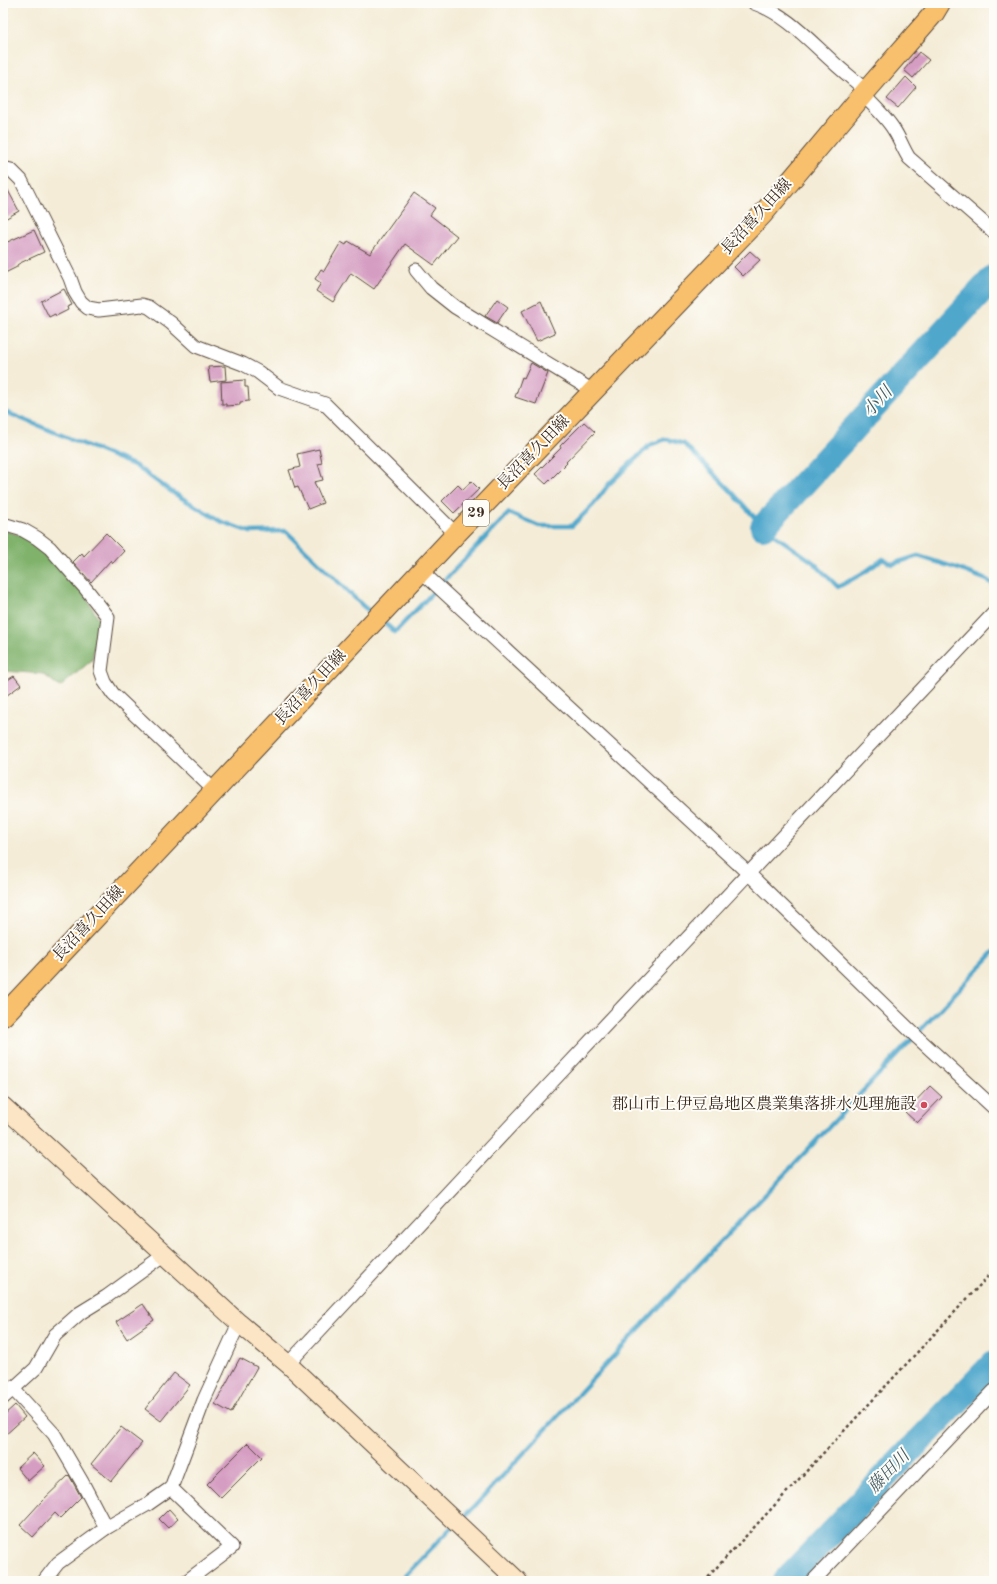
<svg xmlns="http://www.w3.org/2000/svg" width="997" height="1584" font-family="'Old Standard TT','Noto Serif JP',serif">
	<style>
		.forest { fill: #80b26c; stroke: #5e6e45 }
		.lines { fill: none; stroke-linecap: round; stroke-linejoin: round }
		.stream { stroke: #4fa7cc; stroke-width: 4.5 }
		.river { stroke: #4fa7cc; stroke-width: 26 }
		.building { fill: #d59dc2 }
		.street-casing { stroke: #57473a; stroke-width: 15 }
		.secondary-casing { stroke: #57473a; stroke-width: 20 }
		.primary-casing { stroke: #57473a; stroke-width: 22 }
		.path { stroke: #57473a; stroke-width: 2.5; stroke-dasharray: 3 3; stroke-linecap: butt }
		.street { stroke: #fff; stroke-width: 13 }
		.secondary { stroke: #fce5c4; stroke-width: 18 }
		.primary { stroke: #f8bf6c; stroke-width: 20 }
		.poi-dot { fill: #d1495b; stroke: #fdfcf7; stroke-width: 1.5 }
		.labels { text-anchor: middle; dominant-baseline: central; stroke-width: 4; stroke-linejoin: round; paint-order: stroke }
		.shield { fill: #fdfcf7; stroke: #75695f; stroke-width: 1 }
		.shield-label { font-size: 15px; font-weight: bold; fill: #3b2a1e }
		.street-label { font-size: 16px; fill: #3b2a1e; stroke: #fdfcf7 }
		.poi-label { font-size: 16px; fill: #3b2a1e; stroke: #fdfcf7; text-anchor: end }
		.water-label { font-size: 17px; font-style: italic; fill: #435c64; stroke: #fdfcf7 }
	</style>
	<rect width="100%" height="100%" fill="#fdfcf7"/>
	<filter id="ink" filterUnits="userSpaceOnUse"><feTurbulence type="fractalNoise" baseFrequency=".025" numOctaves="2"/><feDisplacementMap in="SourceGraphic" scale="8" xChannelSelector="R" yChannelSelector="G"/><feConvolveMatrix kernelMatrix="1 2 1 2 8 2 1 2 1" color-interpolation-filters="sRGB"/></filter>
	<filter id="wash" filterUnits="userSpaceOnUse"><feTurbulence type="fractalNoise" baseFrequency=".012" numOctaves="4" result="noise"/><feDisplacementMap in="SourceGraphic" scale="16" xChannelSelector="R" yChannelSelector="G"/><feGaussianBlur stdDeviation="0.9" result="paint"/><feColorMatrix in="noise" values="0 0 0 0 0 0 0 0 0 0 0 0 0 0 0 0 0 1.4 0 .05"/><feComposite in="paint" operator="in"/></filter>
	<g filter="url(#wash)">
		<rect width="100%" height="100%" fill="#f4ecd7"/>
		<!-- forest -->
		<path class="forest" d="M3,530l25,8 47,40 24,42 -7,40 -32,27 -17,-13 -38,-3 -2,-2z"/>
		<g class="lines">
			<!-- stream -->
			<g class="stream">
				<path d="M3,411l131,54 38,27 48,29 30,11 36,-1 77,75 11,9"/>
				<path d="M382,621l13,11 114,-119 30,13h33l22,-22 15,-20 41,-39 16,-6 18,5 48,48 31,35 50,35 25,25 27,-15 18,-13 9,5 26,-8 38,12 31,12 7,5"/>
				<path d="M459,1521l14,-13 173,-187 348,-369"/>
				<path d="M400,1581l53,-55"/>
			</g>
			<!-- river -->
			<g class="river">
				<path d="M763,527l231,-250"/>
				<path d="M785,1581l209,-218"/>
			</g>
		</g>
		<g id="blocks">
			<!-- building -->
			<g class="building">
				<path d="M919,52l10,8 -16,18 -9,-8z"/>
				<path d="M906,77l10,10 -18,21 -11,-9z"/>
				<path d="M3,181l16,30 -16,9z"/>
				<path d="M414,193l21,15 -5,7 27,21 -23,29 -29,-21 -31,45 -23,-16 -18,29 -17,-11 5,-8 -6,-4 6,-10 3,2 17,-29 5,3 2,-4 22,13z"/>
				<path d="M34,230l10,22 -24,11 -3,2v2l-14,7v-30z"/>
				<path d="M750,251l10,9 -17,16 -9,-9z"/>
				<path d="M64,289l8,16 -5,2 1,3 -12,6 -1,-2 -6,3 -8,-16z"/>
				<path d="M497,299l11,8 -11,16 -12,-7z"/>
				<path d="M541,301l14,32 -18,8 -15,-30z"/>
				<path d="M531,363l17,10 -12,31 -21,-7 7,-20 2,1z"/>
				<path d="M225,366l1,14 -16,2 -2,-15z"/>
				<path d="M245,380v7h3l1,14 -9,1v3l-14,1v-2h-4l-1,-22z"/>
				<path d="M584,422l11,10 -29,30 1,1 -21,21 -11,-10 26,-26 -1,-2z"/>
				<path d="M319,449l3,14 -4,1 5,16 -9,2 9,21 -15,6 -10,-22 -3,1 -6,-18 11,-3 -3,-13z"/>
				<path d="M471,481l8,8 -25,24 -12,-12 16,-16 5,5z"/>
				<path d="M106,533l18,18 -11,12 -2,-3 -20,22 -18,-20 9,-9 2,3z"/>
				<path d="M14,676l7,9 -18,13v-15z"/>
				<path d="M930,1086l12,11 -25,26 -12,-11z"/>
				<path d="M143,1304l11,16 -27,19 -11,-17z"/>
				<path d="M240,1358l17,9 -26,46 -16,-9z"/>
				<path d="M174,1373l16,12 -29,36 -16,-12z"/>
				<path d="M15,1405l10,12 -22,20v-21z"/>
				<path d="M121,1427l21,16 -31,38 -20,-17z"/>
				<path d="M248,1443l14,14 -41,41 -14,-14z"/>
				<path d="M33,1453l12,13 -17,15 -11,-13z"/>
				<path d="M69,1475l12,22 -21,21 -5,-5 -22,24 -13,-12 21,-23z"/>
				<path d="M169,1509l9,10 -10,9 -9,-9z"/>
			</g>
		</g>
	</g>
	<g filter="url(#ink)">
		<use href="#blocks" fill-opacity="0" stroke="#57473a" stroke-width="1"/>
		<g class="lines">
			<!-- street casing -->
			<g class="street-casing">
				<g id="street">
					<path d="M754,3c30,10 54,36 77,57 11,11 24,20 35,31"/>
					<path d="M863,95c11,11 23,22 31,35 6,9 9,19 15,28l85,74"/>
					<path d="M3,168l8,2 10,10 49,98 5,14 6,10 7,6 11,2 43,-5 7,2 22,16 25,23 47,18 15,8 21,16 46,16 131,130"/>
					<path d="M416,270l15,18 24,19 138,84"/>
					<path d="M3,524l20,6 14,8 13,10 36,41 22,28 -7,54 4,11 8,12 101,96"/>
					<path d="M421,571l327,302 170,165 76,70"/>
					<path d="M288,1364l228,-244 478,-507"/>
					<path d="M3,1384l10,5 23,-21 19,-33 25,-22 26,-16 58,-42"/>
					<path d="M3,1398l10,-9 41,45 28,48 24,46"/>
					<path d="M171,1488l61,59 -45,34"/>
					<path d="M44,1581l14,-18 48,-35 42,-24 23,-16 33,-88 35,-77"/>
					<path d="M813,1581l181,-190"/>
				</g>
			</g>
			<!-- secondary casing -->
			<g class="secondary-casing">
				<path id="secondary" d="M3,1106l236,217 49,41 230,217"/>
			</g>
			<!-- primary casing -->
			<g class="primary-casing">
				<path id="primary" d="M3,1016l453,-482 306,-319 104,-124 68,-78 6,-10"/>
			</g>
			<!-- path -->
			<path class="path" d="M704,1581l290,-311"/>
			<!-- street -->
			<use href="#street" class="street"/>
			<!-- secondary -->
			<use href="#secondary" class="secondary"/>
			<!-- primary -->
			<use href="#primary" class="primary"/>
		</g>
	</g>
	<!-- markers -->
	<circle class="poi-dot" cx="924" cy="1105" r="4"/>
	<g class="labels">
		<!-- shield labels -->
		<rect class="shield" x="463" y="500" width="26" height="26" rx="3"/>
		<g class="shield-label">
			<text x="476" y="513">29</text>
		</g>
		<!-- street labels -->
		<g class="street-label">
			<text transform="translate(757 217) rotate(-48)">長沼喜久田線</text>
			<text transform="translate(534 453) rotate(-46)">長沼喜久田線</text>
			<text transform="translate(311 688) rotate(-47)">長沼喜久田線</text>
			<text transform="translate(89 924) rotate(-47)">長沼喜久田線</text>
		</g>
		<!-- poi labels -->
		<g class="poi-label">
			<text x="916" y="1105">郡山市上伊豆島地区農業集落排水処理施設</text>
		</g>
		<!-- water labels -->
		<g class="water-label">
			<text transform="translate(878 402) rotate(-47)">小川</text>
			<text transform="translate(889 1472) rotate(-46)">藤田川</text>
		</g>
	</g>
	<!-- margin -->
	<rect width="997" height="1584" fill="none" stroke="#fdfcf7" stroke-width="16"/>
</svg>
